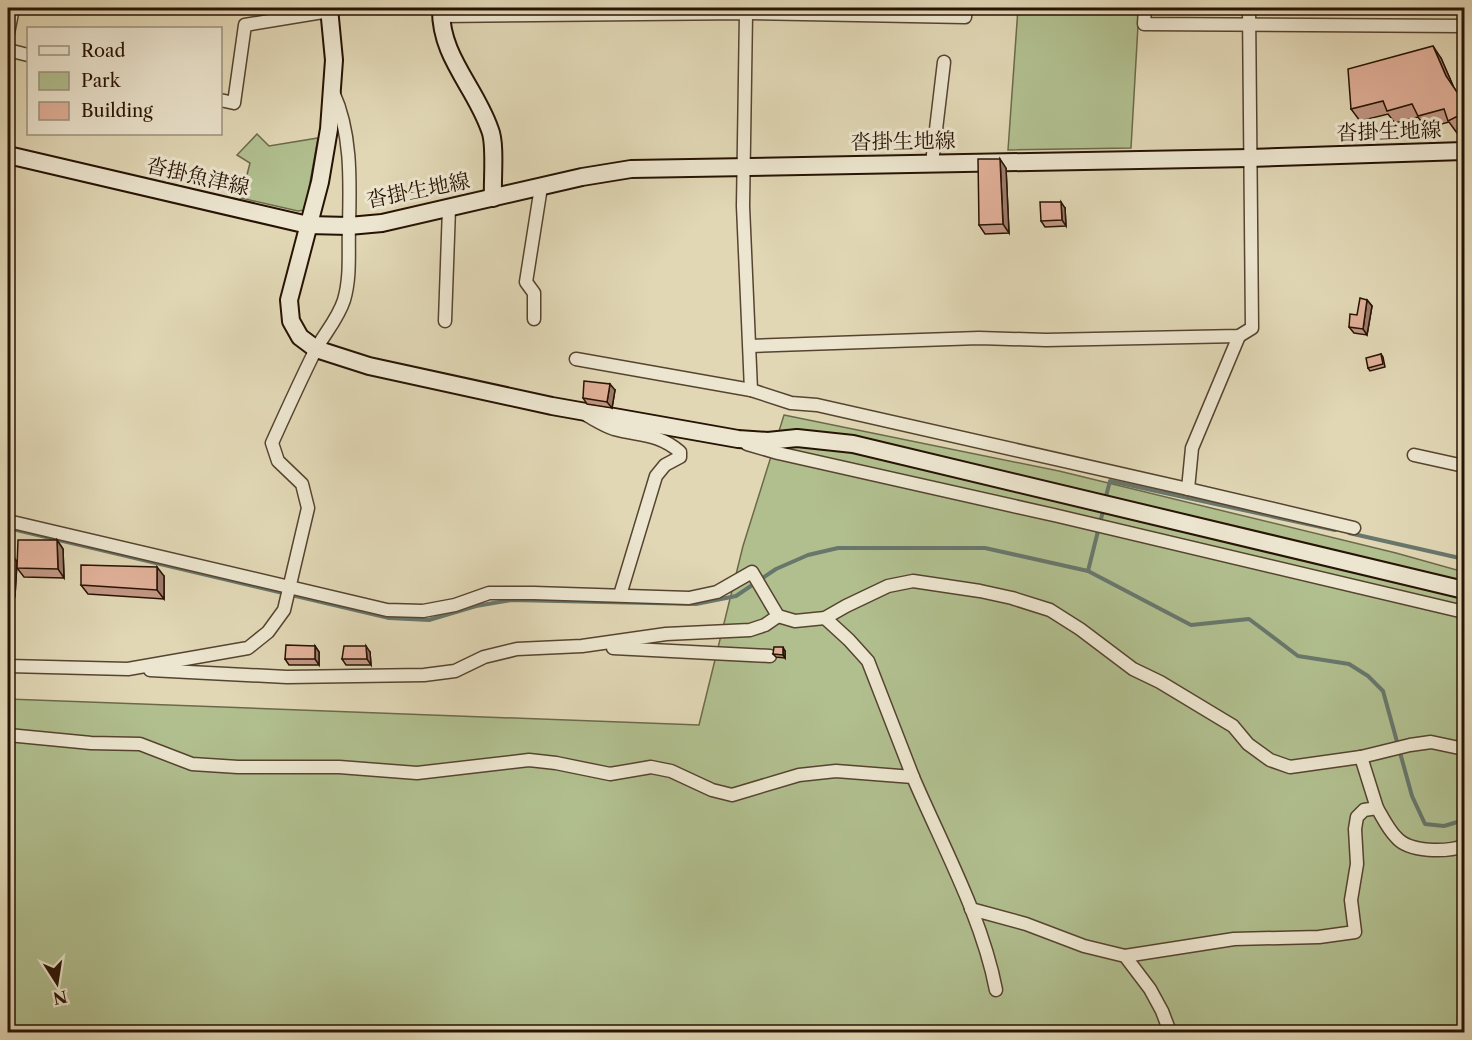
<svg xmlns="http://www.w3.org/2000/svg" width="1472" height="1040" font-family="'Libre Caslon Text','Noto Serif JP',serif">
	<style>
		.green { fill: #b1bf8f; stroke: #6c694a; stroke-width: 1.5 }
		.lines { fill: none; stroke-linecap: round; stroke-linejoin: round }
		.stream { stroke: #68776c; stroke-width: 4 }
		.street-casing { stroke: #564430; stroke-width: 15 }
		.secondary-casing { stroke: #271304; stroke-width: 20 }
		.street { stroke: #ece5cf; stroke-width: 12 }
		.secondary { stroke: #ece5cf; stroke-width: 16 }
		.wall { fill: #c29784; stroke: #271304; stroke-width: 1.5 }
		.shaded-wall { fill: #9e7b6b; stroke: #271304; stroke-width: 1.5 }
		.building { fill: #e1b099; stroke: #271304; stroke-width: 1.5 }
		.labels { text-anchor: middle; dominant-baseline: central; stroke-width: 6; stroke-linejoin: round; paint-order: stroke }
		.street-label { font-size: 21px; fill: #271304; stroke: #ece5cf }
	</style>
	<rect width="100%" height="100%" fill="#e1d7b5"/>
	<filter id="stains"><feTurbulence type="fractalNoise" baseFrequency=".00333" numOctaves="4"/><feColorMatrix values="0 0 0 0 .2 0 0 0 0 .09 0 0 0 0 .02 0 0 0 .5 -.17"/></filter>
	<radialGradient id="worn" r=".72"><stop offset=".6" stop-color="#630" stop-opacity="0"/><stop offset="1" stop-color="#630" stop-opacity=".3"/></radialGradient>
	<!-- green -->
	<g class="green">
		<path d="M1018,8h121l-8,140 -123,2z"/>
		<path d="M257,134l12,12 49,-8 -13,72 -7,1 -57,-13 9,-35 -13,-8z"/>
		<path d="M784,415l275,56 337,82 68,19v460h-1456v-333l691,26 44,-179z"/>
	</g>
	<g class="lines">
		<!-- stream -->
		<g class="stream">
			<path d="M1105,500l5,-19 225,49"/>
			<path d="M8,528l381,90 40,2 47,-14 36,-6 184,4 40,-8 40,-27 32,-14 30,-7h147l103,23 103,54 58,-6 49,37 51,8 19,12 15,15 29,105 13,28 19,2 20,-6"/>
			<path d="M1349,533l115,26"/>
			<path d="M1088,571l16,-64"/>
		</g>
		<!-- street casing -->
		<g class="street-casing">
			<g id="street">
				<path d="M746,8v5l219,4 1,-9"/>
				<path d="M1145,8l-1,16 320,2"/>
				<path d="M441,16l305,-3 -3,193 8,184"/>
				<path d="M8,33l5,-25"/>
				<path d="M8,50l20,5"/>
				<path d="M220,100l14,3 11,-78 84,-14"/>
				<path d="M932,163l12,-101"/>
				<path d="M534,319v-26l-8,-11 15,-95"/>
				<path d="M445,321l4,-113"/>
				<path d="M750,346l229,-8 67,2 193,-4 13,-8 -3,-320"/>
				<path d="M576,359l175,31 40,13 26,2 371,84 4,-41 47,-112"/>
				<path d="M588,416c9,5 17,10 26,13 26,7 44,4 66,23v5l-15,8 -9,11 -36,119"/>
				<path d="M747,444l31,9 280,63 406,96"/>
				<path d="M1414,455l50,11"/>
				<path d="M1188,489l166,39"/>
				<path d="M8,521l379,89 36,1 32,-6 34,-12h45l155,5 28,-6 35,-20 26,44 17,5 30,-3 21,-12 42,-20 25,-5 67,10 32,7 38,12 30,19 53,40 27,13 73,44 15,18 22,16 20,7 71,-10 49,-12 21,-3 33,7"/>
				<path d="M613,648l157,8"/>
				<path d="M8,666l120,3 120,-21 20,-16 16,-22 24,-102 -6,-24 -24,-23 -6,-18c14,-31 28,-62 43,-92 9,-17 23,-32 29,-51 7,-24 4,-49 5,-73 1,-45 3,-94 -16,-135"/>
				<path d="M150,670l137,7 137,-2 31,-4 29,-14 33,-8 65,-3 84,-12 84,-4 15,-5 13,-9"/>
				<path d="M8,735l83,8 49,1 52,20 46,3h101l78,6 112,-13 27,3 54,11 41,-7 20,4 41,19 20,5 67,-20 37,-4 77,6 -45,-116 -19,-21 -24,-22"/>
				<path d="M913,777c29,68 69,140 83,213"/>
				<path d="M1377,808c6,10 11,21 19,29 13,16 51,15 68,9"/>
				<path d="M971,909l55,15 58,22 41,10 25,33 12,22 8,21"/>
				<path d="M1125,956l109,-17 85,-2 36,-5 -4,-32 6,-36 -2,-35 2,-12 7,-7 13,-2 -16,-51"/>
			</g>
		</g>
		<!-- secondary casing -->
		<g class="secondary-casing">
			<g id="secondary">
				<path d="M329,8l5,52 -5,69 -9,53 -31,118 2,21 9,16 16,12 53,17 183,40 186,33 30,2 29,-3 56,6 611,146"/>
				<path d="M441,8c-1,49 34,78 49,122 6,14 2,51 3,68"/>
				<path d="M8,155l300,70 41,1 33,-3 200,-46 49,-8 619,-11 214,-7"/>
			</g>
		</g>
		<!-- street -->
		<use href="#street" class="street"/>
		<!-- secondary -->
		<use href="#secondary" class="secondary"/>
	</g>
	<!-- wall -->
	<g class="wall">
		<path d="M1441,58l13,30 10,15v26l-7,4 -8,-11 -23,6 -8,-11 -23,6 -7,-9 -28,7 -9,-12z"/>
		<path d="M1006,168l3,65 -24,1 -6,-9z"/>
		<path d="M1065,208l1,18 -21,1 -4,-6z"/>
		<path d="M1367,300l5,6 -5,29 -13,-2 -5,-6z"/>
		<path d="M1381,354l2,3 2,10 -15,4 -2,-3z"/>
		<path d="M615,390l-3,18 -25,-4 -4,-6z"/>
		<path d="M57,540l6,9 1,29 -40,-1 -7,-9z"/>
		<path d="M8,553h3l6,9 -2,34 -7,-1z"/>
		<path d="M164,576v23l-76,-5 -7,-9z"/>
		<path d="M315,646l4,6v13h-30l-4,-6z"/>
		<path d="M785,651v7l-9,-1 -3,-3z"/>
		<path d="M370,652l1,13h-25l-4,-6z"/>
	</g>
	<!-- shaded-wall -->
	<g class="shaded-wall">
		<path d="M1433,46l8,12 13,30 10,15v9l-18,-36z"/>
		<path d="M1000,159l6,9 3,65 -6,-9z"/>
		<path d="M1061,202l4,6 1,18 -4,-6z"/>
		<path d="M1367,300l5,6 -5,29 -4,-6z"/>
		<path d="M610,384l5,6 -3,18 -5,-6z"/>
		<path d="M57,540l6,9 1,29 -6,-9z"/>
		<path d="M11,553l6,9 -2,34 -6,-9z"/>
		<path d="M157,567l7,9v23l-7,-9z"/>
		<path d="M315,646l4,6v13l-4,-6z"/>
		<path d="M366,646l4,6 1,13 -4,-6z"/>
		<path d="M783,647l2,4v7l-2,-3z"/>
	</g>
	<!-- building -->
	<g class="building">
		<path d="M1433,46l13,30 15,22 3,15 -16,8 -4,-12 -26,7 -6,-12 -25,7 -4,-10 -32,8 -3,-40z"/>
		<path d="M978,159h22l3,65 -24,1z"/>
		<path d="M1040,202h21l1,18 -21,1z"/>
		<path d="M1360,298l7,2 -4,29 -14,-2 1,-13 7,1z"/>
		<path d="M1381,354l2,10 -15,4 -2,-10z"/>
		<path d="M584,381l26,3 -3,18 -24,-4z"/>
		<path d="M18,540h39l1,29 -41,-1z"/>
		<path d="M8,553h3l-2,34h-1z"/>
		<path d="M81,565l76,2v23l-76,-5z"/>
		<path d="M286,645l29,1v13h-30z"/>
		<path d="M344,646h22l1,13h-25z"/>
		<path d="M774,647h9v8l-10,-1z"/>
	</g>
	<g class="labels">
		<!-- street labels -->
		<g class="street-label">
			<text transform="translate(1389 131) rotate(-2)">沓掛生地線</text>
			<text transform="translate(903 141) rotate(-1)">沓掛生地線</text>
			<text transform="translate(198 176) rotate(13)">沓掛魚津線</text>
			<text transform="translate(418 190) rotate(-11)">沓掛生地線</text>
		</g>
	</g>
	<!-- margin -->
	<rect width="1472" height="1040" fill="none" stroke="#e1d7b5" stroke-width="30"/>
	<rect x="9" y="9" width="1454" height="1022" fill="none" stroke="#271304" stroke-width="3"/>
	<rect x="15" y="15" width="1442" height="1010" fill="none" stroke="#271304" stroke-width="1.5"/>
	<!-- legend -->
	<rect x="27" y="27" width="195" height="108" fill="#ece5cf" stroke="#9d917e" stroke-width="1.5"/>
	<rect x="39" y="46" width="30" height="9" fill="#ece5cf" stroke="#9d917e" stroke-width="1.5"/>
	<text x="81" y="57" font-size="18" fill="#271304">Road</text>
	<rect x="39" y="72" width="30" height="18" fill="#b1bf8f" stroke="#9d917e" stroke-width="1.5"/>
	<text x="81" y="87" font-size="18" fill="#271304">Park</text>
	<rect x="39" y="102" width="30" height="18" fill="#e1b099" stroke="#9d917e" stroke-width="1.5"/>
	<text x="81" y="117" font-size="18" fill="#271304">Building</text>
	<!-- north arrow -->
	<g transform="translate(57 983) rotate(168)" stroke="#ece5cf" stroke-width="4.5" paint-order="stroke">
	<path d="M0-4.5L10 22L0 15L-10 22Z" fill="#271304"/>
	<text y="-9" font-size="16" font-weight="bold" text-anchor="middle" fill="#271304">N</text>
	</g>
	<rect width="100%" height="100%" filter="url(#stains)"/>
	<rect width="100%" height="100%" fill="url(#worn)"/>
</svg>
